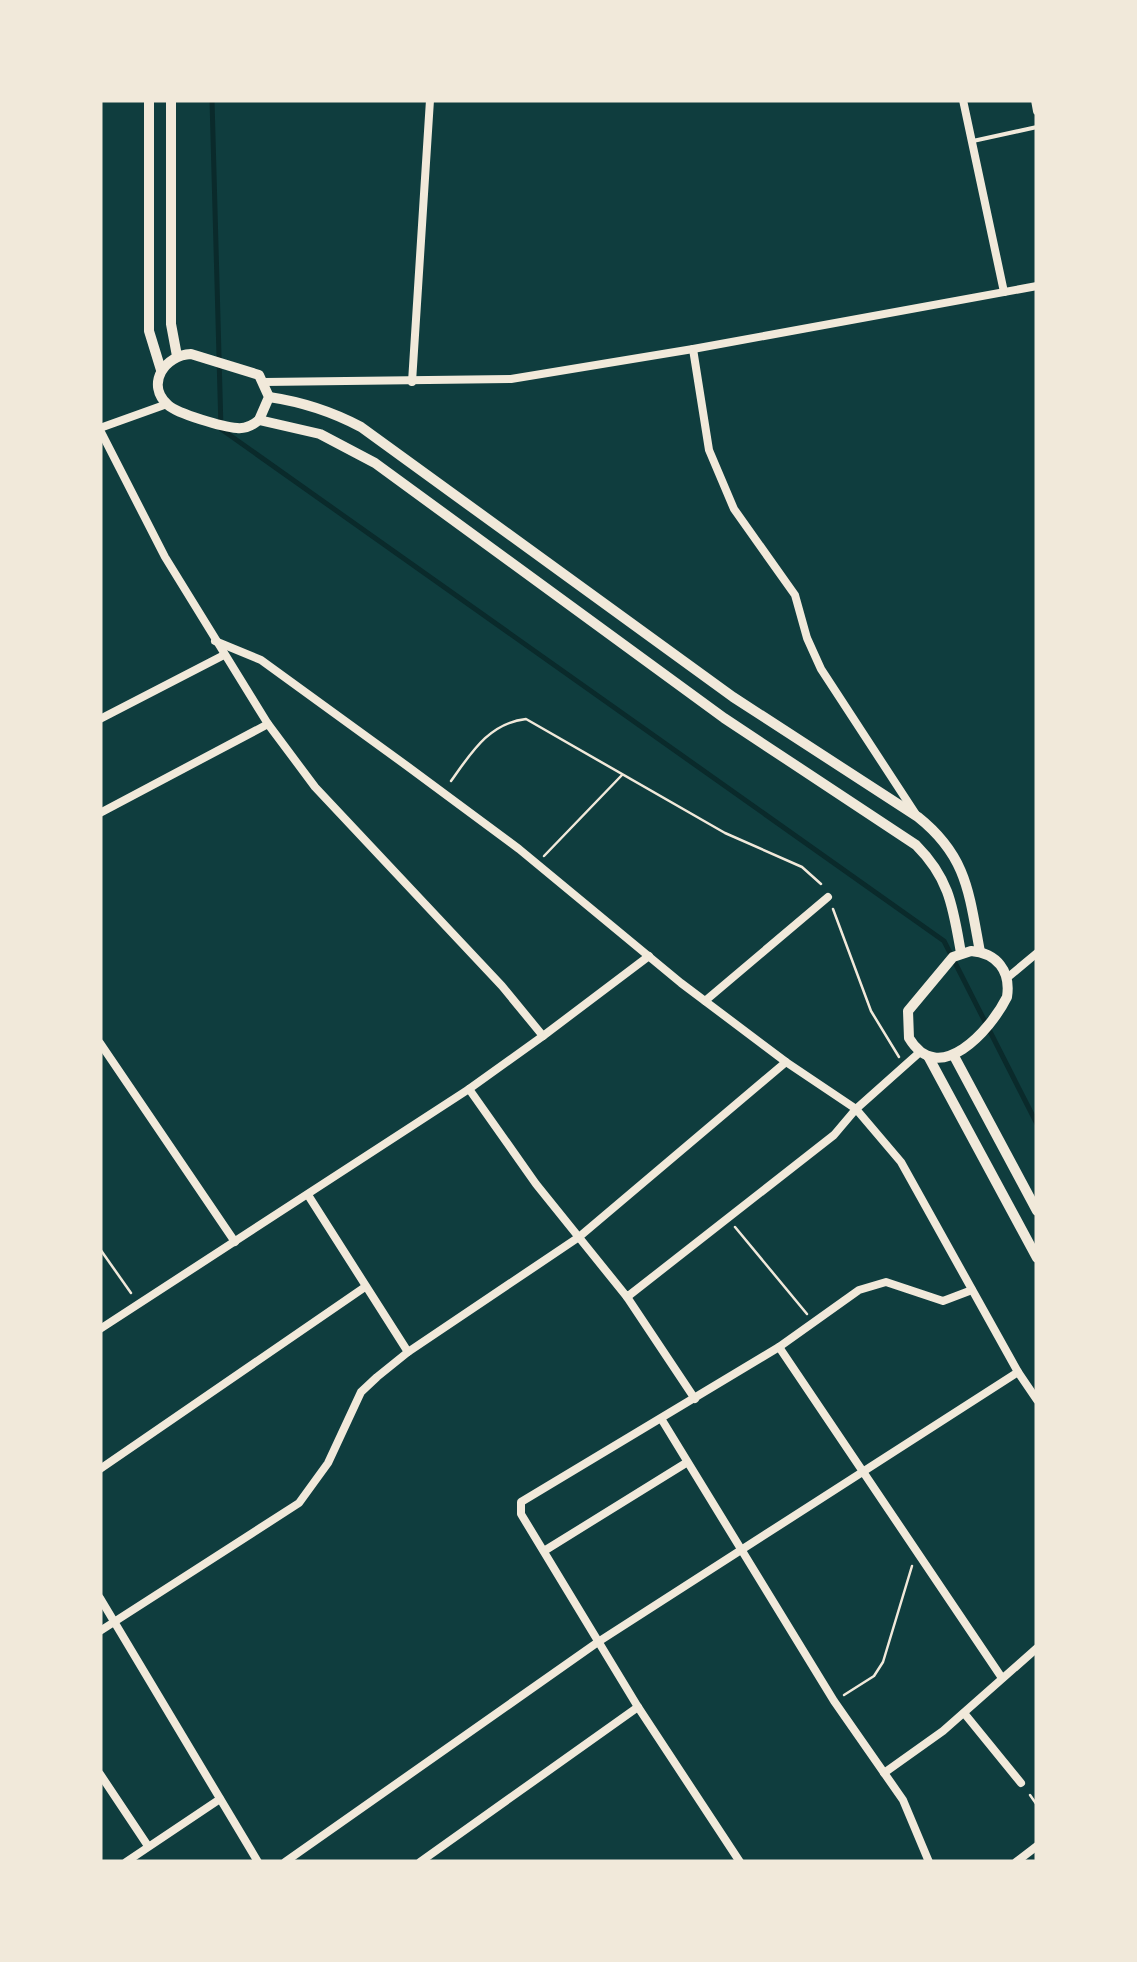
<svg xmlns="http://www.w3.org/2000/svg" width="1137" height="1962" font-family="'PT Serif',serif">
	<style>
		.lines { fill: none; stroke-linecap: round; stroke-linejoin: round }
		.stream { stroke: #0a2a2b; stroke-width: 5 }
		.path { stroke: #f1e9da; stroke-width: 2.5 }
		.service { stroke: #f1e9da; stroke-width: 4 }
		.minor { stroke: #f1e9da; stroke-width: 8 }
		.tertiary { stroke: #f1e9da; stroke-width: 10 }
	</style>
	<rect width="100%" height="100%" fill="#0f3d3e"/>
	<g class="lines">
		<!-- stream -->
		<path class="stream" d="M212,100l9,329 723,512 93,183"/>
		<!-- path -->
		<g class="path">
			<path d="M451,781c20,-28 38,-58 75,-62l199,114 77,34 19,17"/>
			<path d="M544,856l78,-81"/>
			<path d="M833,909l38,102 28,46"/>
			<path d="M735,1227l72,87"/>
			<path d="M100,1249l31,44"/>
			<path d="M844,1695l30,-19 9,-14 29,-96"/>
			<path d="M1030,1795l7,10"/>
		</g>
		<!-- service -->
		<path class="service" d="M973,141l64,-14"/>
		<!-- minor -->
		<g class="minor">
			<path d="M963,100l41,192"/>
			<path d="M1035,100l2,11"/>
			<path d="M693,349l16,101 25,59 61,86 12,43 14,31 94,144"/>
			<path d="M264,382l247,-3 182,-30 344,-63"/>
			<path d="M412,382l18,-282"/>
			<path d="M100,428l67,-24"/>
			<path d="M100,430l65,127 103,167 47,63 187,199 41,50 -74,53 67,95 91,113 207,-162 22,-26 64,-57"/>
			<path d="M100,719l124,-64"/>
			<path d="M100,813l168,-89"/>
			<path d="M1007,978l30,-25"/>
			<path d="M705,1001l123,-104"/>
			<path d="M543,1036l106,-80"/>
			<path d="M100,1043l135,199"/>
			<path d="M786,1062l70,47 45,53 117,210 19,28"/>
			<path d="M308,1195l100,157"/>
			<path d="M627,1297l68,102"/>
			<path d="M100,1329l369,-240"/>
			<path d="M779,1347l223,331"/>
			<path d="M662,1420l172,281 69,99 26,62"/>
			<path d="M100,1469l265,-182"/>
			<path d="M544,1551l142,-88"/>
			<path d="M100,1598l158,264"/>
			<path d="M100,1631l199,-128 29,-40 33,-71 16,-15 31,-25 171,-115 207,-175 -105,-79 -162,-134 -112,-83 -146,-106 -46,-19"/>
			<path d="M964,1713l57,70"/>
			<path d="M884,1773l59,-42 94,-83"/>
			<path d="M100,1774l48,72"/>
			<path d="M126,1862l94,-63"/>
			<path d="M285,1862l313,-220 420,-270"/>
			<path d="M420,1862l218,-155"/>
			<path d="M740,1862l-102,-155 -117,-193v-12l258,-155 80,-57 27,-8 57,19 29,-11"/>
			<path d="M1016,1862l21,-16"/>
		</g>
		<!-- tertiary -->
		<g class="tertiary">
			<path d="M149,100v231l12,39"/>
			<path d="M171,100v224l6,32"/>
			<path d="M191,354l68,21 10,22 -10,23c-6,5 -13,9 -22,8 -14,-1 -59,-14 -69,-23 -23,-21 -3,-50 23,-51z"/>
			<path d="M269,397c34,5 62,14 92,30l372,270 185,120c49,39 51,76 62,135"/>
			<path d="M259,420l61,14 55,29 349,255 192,127c34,34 37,63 45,108"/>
			<path d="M971,951c26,2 40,20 36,46 -17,34 -68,91 -98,41l-1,-27 45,-54z"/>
			<path d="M928,1056l109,202"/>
			<path d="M954,1056l83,155"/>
		</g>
	</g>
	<!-- border -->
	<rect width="1137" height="1962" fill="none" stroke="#f1e9da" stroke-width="205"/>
</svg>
